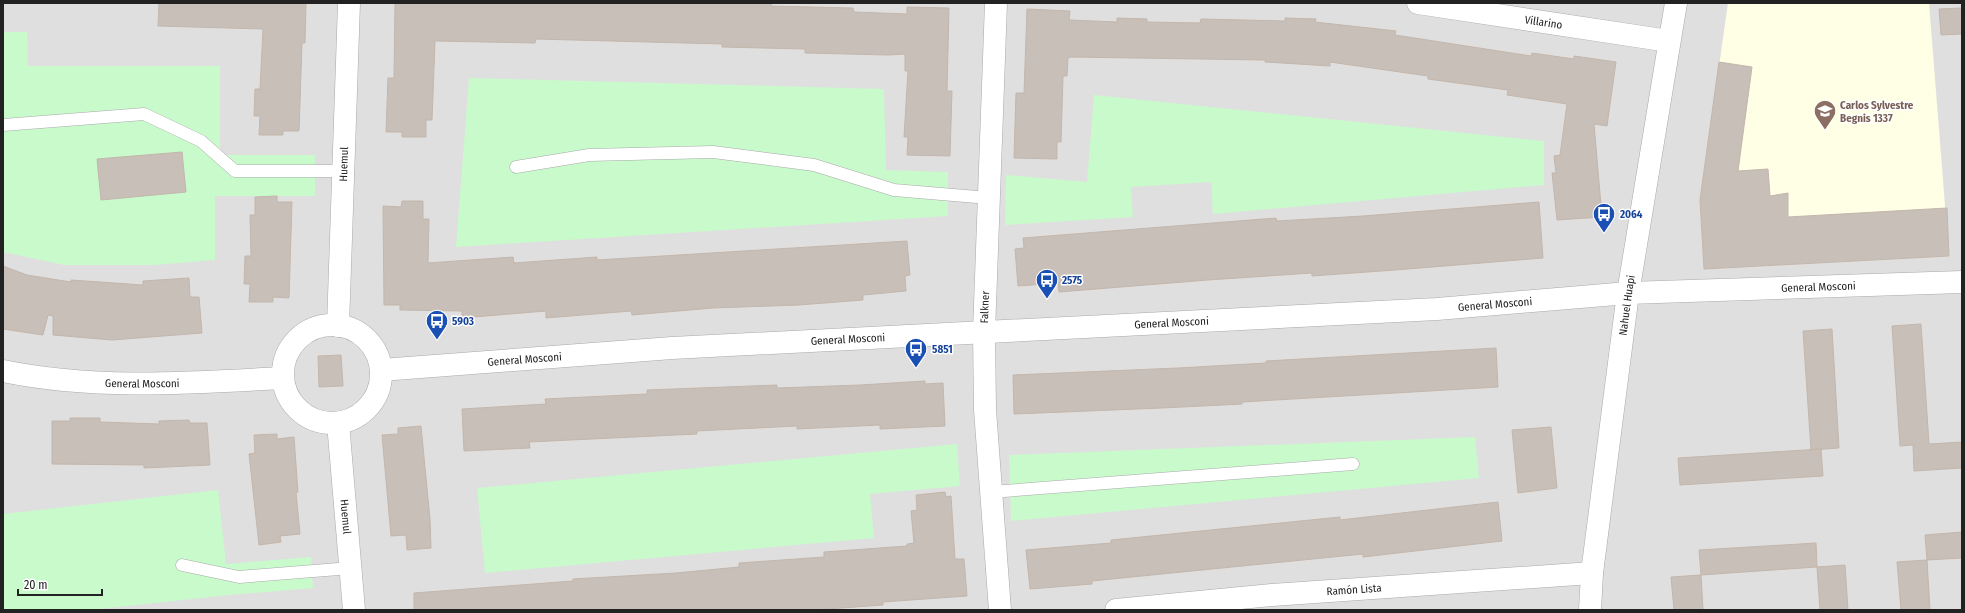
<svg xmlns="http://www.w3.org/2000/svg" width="1965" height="613" font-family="'Fira Sans Condensed',sans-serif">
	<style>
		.residential { fill: #e0dfdf }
		.education { fill: #ffffe5 }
		.park { fill: #c8facc }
		.building { fill: #c7bfb8; stroke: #c4b6ab }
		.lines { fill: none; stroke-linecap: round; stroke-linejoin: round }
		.lane-casing { stroke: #a9a9a9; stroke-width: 13 }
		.street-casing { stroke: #a9a9a9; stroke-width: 23 }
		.lane { stroke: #fff; stroke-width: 12 }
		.street { stroke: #fff; stroke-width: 22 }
		.labels { text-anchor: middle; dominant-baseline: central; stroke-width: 3; stroke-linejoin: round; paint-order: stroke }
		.street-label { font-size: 11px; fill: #222; stroke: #fff }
		.education-label { font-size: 11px; font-weight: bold; fill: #785e54; stroke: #fff; text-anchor: start }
		.transit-label { font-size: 11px; font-weight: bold; fill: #164399; stroke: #fff; text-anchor: start }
	</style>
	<rect width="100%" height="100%" fill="#f2efe9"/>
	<!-- residential -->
	<rect class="residential" x="3" y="3" width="1959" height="607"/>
	<!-- education -->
	<path class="education" d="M1728,3h201l20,253 -245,13 -4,-69z"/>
	<!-- park -->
	<g class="park">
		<path d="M3,32h24l1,34h192v89h95v41h-100v64l-60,5h-91l-61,-13z"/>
		<path d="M469,78l415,11 2,81 62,2v44l-492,31z"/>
		<path d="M1094,95l450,46v44l-331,29 -2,-32 -80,5 2,30 -128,8 1,-50 81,7z"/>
		<path d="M1475,437l4,41 -468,43 -2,-66z"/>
		<path d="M957,444l3,42 -90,8 4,44 -389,35 -8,-85z"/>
		<path d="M218,490l8,74 85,-7 2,31 -84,7 -139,15h-87v-96z"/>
	</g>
	<!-- building -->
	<g class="building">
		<path d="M159,3h147l-1,40h-3l-3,88h-16v4h-24l1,-19h-6l1,-27h5l3,-60 -105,-3z"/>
		<path d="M395,3h377l-1,3 82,2 1,4 53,2v-7l42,1 -2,83h5l-2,65 -43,-1 1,-18h-4l4,-66h-3v-17l-17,1 -83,-2v-4l-83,-2v-3l-186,-5 -1,4 -100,-2 -3,79h-6v17h-24v-5h-16l2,-54h6z"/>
		<path d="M1962,8v26l-21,1 -2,-26z"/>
		<path d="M1027,9l43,2 -1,9 48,2v-4l30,1v3l53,1 1,-4 84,2v-3l31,1 -1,3 81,9 -1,4 136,21 1,-3 42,6v-3l42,6 -9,64 -13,-2 8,93 -45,3 -5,-47h4l-2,-17 6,-1 7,-51 -60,-9 1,-5 -80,-11v-3l-98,-14v4l-65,-4v-2l-194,-3 -3,1 -1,18h-4l-2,66h-4v17l-43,-1 2,-65h8z"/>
		<path d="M1719,62l33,5 -14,104 30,-2 2,27 18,-3v24l159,-9 2,48 -245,13 -4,-69z"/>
		<path d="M182,152l4,40 -85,8 -4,-41z"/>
		<path d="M277,196v6h15l-3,96 -16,-1v5h-24l1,-18h-6l1,-28h6l-1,-41h5v-18z"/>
		<path d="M402,201h21v18h6l-1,44 85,-6 1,6 83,-6v3l310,-19 3,34 -5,1 1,15 -43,4v5l-64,5 -86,3 -81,7 -1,-4 -85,7v-7l-84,7v-7l-62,-1v-5h-16l-1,-99 18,1z"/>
		<path d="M1539,202l4,56 -148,12 -83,6v-3l-104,7 -149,12 -1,-9 -40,3 -3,-37 9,-1 -1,-10 253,-20 1,3 86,-5z"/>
		<path d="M3,266l24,9 44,7v-2l72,5v-4l46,-3 1,19h9l3,36 -90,7 -59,-5v-19l-5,-1 -5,20 -40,-6z"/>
		<path d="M1921,324l8,120 33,-2v26l-48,3 -1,-26 -13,1 -8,-120z"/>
		<path d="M1832,329l7,119 -28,2 -8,-119z"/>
		<path d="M1496,348l2,39 -256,15v2l-80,4 -148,6 -1,-39 165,-7 88,-5v-2z"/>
		<path d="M341,355l2,31 -24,1 -1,-31z"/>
		<path d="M925,381v3l18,-1 2,43 -65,3v-4l-83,4v-3l-100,5v3l-168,8 1,6 -66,3 -2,-42 84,-5 -1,-5 102,-5v-4l130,-5v3l83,-3z"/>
		<path d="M70,418h30v4l59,2v-3l30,-1 1,3h17l3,42 -66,3v-3l-92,-1v-43h18z"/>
		<path d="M421,426l9,93 1,29 -24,2 -1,-15 -15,1 -9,-101 16,-1v-6z"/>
		<path d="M1551,427l6,61 -39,5 -6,-63z"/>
		<path d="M277,434v5l17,-2 4,55h-2l4,42 -20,2 1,6 -22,3 -10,-91 6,-1 -1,-18z"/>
		<path d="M1821,449l2,27 -143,9 -2,-27z"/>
		<path d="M945,492l1,5 5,-1 4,63h9l3,37 -84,6v3l-69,5h-400v-17l159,-12v-2l103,-6 63,-6v-4l85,-6v-5l83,-6v-2l7,-1 -3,-32 6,-1 -1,-15z"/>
		<path d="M1498,502l4,39 -139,16v-3l-271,27v3l-62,5 -4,-39 85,-7v-3l229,-23v3z"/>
		<path d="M1962,532v26l-35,2 -2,-25z"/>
		<path d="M1816,543l1,24 -116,8 -2,-25z"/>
		<path d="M1927,560l3,50h-29l-4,-48z"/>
		<path d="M1845,565l3,45h-28l-3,-43z"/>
		<path d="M1701,575l2,35h-29l-3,-33z"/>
	</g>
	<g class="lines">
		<!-- lane casing -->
		<g class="lane-casing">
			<g id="lane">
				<path d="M3,125l141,-11 57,27 34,30h108"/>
				<path d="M516,167l73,-12 124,-3 101,13 80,25 95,8"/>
				<path d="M991,492l362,-28"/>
				<path d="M182,565l57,12 112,-9"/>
			</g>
		</g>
		<!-- street casing -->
		<g class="street-casing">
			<g id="street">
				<path d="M996,3l-12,329 1,78 15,200"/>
				<path id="s1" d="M1418,3l251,38"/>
				<circle cx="332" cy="374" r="49"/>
				<path id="s2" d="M338,326l11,-323"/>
				<path id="s3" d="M381,370l291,-22 765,-39 191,-16 334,-11"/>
				<path id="s4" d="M3,371c92,19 186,12 279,7"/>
				<path id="s5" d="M338,423l16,187"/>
				<path id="s6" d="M1116,610l156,-15 320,-22"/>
				<path id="s7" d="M1590,610l2,-37 36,-280 48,-290"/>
			</g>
		</g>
		<!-- lane -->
		<use href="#lane" class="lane"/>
		<!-- street -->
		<use href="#street" class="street"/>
	</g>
	<!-- icons -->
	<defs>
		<g id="school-pin" transform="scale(1.15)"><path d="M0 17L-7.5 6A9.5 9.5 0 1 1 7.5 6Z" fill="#8d6e63" stroke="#fff"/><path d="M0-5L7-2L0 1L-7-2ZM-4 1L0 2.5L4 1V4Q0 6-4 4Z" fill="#fff"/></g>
		<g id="bus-pin" transform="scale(1.15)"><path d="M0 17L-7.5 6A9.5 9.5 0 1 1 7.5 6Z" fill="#1a4fb4" stroke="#fff"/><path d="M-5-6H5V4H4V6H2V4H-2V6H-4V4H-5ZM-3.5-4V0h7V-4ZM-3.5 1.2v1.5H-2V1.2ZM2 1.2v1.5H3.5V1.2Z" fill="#fff"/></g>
	</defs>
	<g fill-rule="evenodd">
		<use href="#school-pin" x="1825" y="111"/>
		<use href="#bus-pin" x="1604" y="214"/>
		<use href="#bus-pin" x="1047" y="280"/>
		<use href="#bus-pin" x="437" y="321"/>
		<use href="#bus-pin" x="916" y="349"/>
	</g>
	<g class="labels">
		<!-- street labels -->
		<g class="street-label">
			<text stroke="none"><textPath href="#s1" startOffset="127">Villarino</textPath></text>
			<text stroke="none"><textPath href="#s2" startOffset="162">Huemul</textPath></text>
			<text stroke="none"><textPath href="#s3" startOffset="1440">General Mosconi</textPath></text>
			<text stroke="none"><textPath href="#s3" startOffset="1116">General Mosconi</textPath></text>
			<text stroke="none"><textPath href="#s7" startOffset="307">Nahuel Huapi</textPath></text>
			<text transform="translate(985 307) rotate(-88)">Falkner</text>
			<text stroke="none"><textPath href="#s3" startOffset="792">General Mosconi</textPath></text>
			<text stroke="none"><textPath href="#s3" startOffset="468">General Mosconi</textPath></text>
			<text stroke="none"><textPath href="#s3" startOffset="144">General Mosconi</textPath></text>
			<text stroke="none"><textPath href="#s4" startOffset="140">General Mosconi</textPath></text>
			<text stroke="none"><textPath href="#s5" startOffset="94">Huemul</textPath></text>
			<text stroke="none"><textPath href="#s6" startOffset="239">Ramón Lista</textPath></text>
		</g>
		<!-- education labels -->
		<g class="education-label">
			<text x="1840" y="105">Carlos Sylvestre<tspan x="1840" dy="13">Begnis 1337</tspan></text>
		</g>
		<!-- transit labels -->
		<g class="transit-label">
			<text x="1620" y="214">2064</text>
			<text x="1062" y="280">2575</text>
			<text x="452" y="321">5903</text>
			<text x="932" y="349">5851</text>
		</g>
	</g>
	<!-- border -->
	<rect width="1965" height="613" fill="none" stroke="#222222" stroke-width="8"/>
	<!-- scale -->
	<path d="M18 589v6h84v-6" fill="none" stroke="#222222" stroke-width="2"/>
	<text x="24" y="589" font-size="12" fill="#222222" stroke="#ffffff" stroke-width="3" paint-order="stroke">20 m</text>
</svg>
